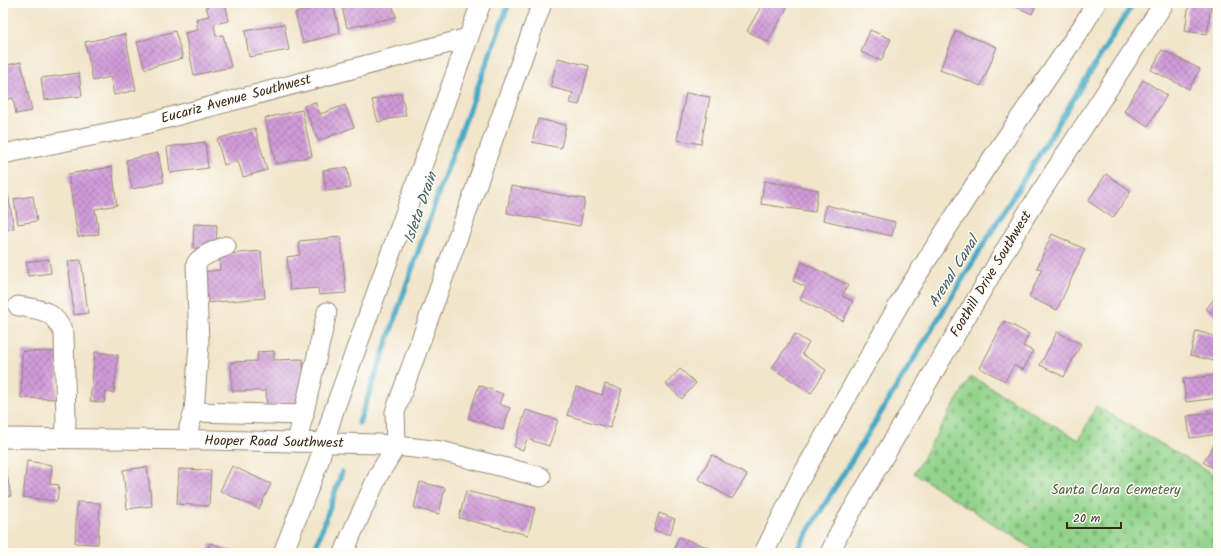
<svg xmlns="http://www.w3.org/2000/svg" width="1221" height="556" font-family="Kalam,sans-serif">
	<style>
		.cemetery { fill: url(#cemetery-stones); stroke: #677f55 }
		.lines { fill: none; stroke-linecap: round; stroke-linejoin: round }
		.stream { stroke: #45a9c5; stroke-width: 5.5 }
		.building { fill: url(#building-cross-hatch) }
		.minor-casing { stroke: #968874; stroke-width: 21 }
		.minor { stroke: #fff; stroke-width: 19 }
		.labels { text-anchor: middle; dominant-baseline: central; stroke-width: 3; stroke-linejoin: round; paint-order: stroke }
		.street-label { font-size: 14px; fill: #3b2a1e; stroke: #fdfcf7 }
		.park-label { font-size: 14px; fill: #555d3f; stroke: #fdfcf7 }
		.water-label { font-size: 15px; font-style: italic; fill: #3f5d61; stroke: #fdfcf7 }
	</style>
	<defs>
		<pattern id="cemetery-stones" width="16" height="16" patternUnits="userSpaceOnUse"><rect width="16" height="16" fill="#93d48c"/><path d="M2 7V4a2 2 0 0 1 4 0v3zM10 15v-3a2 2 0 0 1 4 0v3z" fill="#80b678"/></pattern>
		<pattern id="building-cross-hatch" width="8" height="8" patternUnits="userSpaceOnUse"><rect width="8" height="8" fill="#d09bd9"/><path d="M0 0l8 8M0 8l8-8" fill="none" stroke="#aa7faf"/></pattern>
	</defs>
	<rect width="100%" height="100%" fill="#fdfcf7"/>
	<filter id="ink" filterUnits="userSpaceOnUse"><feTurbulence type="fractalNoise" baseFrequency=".025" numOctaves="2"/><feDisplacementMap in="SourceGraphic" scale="8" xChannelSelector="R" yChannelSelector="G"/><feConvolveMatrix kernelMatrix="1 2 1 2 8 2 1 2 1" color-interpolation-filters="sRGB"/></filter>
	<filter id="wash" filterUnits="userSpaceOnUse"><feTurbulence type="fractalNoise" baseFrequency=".012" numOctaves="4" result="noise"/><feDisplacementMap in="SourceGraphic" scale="16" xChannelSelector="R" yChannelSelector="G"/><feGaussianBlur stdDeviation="0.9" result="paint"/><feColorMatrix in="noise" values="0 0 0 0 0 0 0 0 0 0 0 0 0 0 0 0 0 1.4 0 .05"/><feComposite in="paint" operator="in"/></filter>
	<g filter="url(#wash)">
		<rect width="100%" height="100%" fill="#f1e5ca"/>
		<!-- cemetery -->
		<path class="cemetery" d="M971,376l108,64 17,-34 122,71v76h-179l-125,-80z"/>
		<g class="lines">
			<!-- stream -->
			<g class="stream">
				<path d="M359,423l80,-232 70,-188"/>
				<path d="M314,553l28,-81"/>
				<path d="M795,553l195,-319 143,-231"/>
			</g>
		</g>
		<g id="blocks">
			<!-- building -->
			<g class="building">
				<path d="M225,3l4,18 -15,3 2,12 7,-1 8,32 -37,8 -9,-42 13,-3 -2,-11 13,-3 -3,-9z"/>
				<path d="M333,3l7,30 -37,10 -8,-30z"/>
				<path d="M341,3h51l4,14 -49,11z"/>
				<path d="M763,3h24l2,1 -21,38 -21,-11z"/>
				<path d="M1008,3h29l-5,11z"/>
				<path d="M1189,3l22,3 -4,28 -22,-3z"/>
				<path d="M284,24l5,26 -40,7 -4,-26z"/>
				<path d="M870,30l21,9 -10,22 -20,-9z"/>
				<path d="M175,31l8,27 -38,11 -8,-27z"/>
				<path d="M956,31l41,16 -16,39 -41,-16z"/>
				<path d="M125,34l11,56 -22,5 -4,-18 -17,4 -8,-39z"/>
				<path d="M1162,50l38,19 -11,20 -38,-19z"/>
				<path d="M558,58l31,8 -10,39 -9,-2 3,-10 -23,-6z"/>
				<path d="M21,62l11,49 -16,3 -3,-16 -10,2v-34z"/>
				<path d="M79,73l3,23 -38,4 -3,-22z"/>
				<path d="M1143,80l24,15 -19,31 -24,-15z"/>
				<path d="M401,93l5,22 -28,7 -6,-22z"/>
				<path d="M686,93l24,4 -9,47 -24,-4z"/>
				<path d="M315,102l5,12 25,-9 9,22 -36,14 -14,-35z"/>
				<path d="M302,110l10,46 -36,8 -11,-46z"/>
				<path d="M538,119l28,6 -5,23 -29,-6z"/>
				<path d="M255,128l12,42 -24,7 -5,-16 -14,4 -7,-26z"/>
				<path d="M205,142l3,26 -38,5 -3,-26z"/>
				<path d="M158,153l6,29 -32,7 -6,-29z"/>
				<path d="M112,167l5,38 -22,4 4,25 -21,3 -10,-63z"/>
				<path d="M347,167l4,21 -25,3 -3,-21z"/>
				<path d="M1106,174l25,17 -18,27 -25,-17z"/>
				<path d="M764,181l54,9 -3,22 -54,-8z"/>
				<path d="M511,186l74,13 -5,27 -73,-13z"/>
				<path d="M7,188l7,40 -11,2v-41z"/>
				<path d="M33,196l4,25 -19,3 -4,-25z"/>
				<path d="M826,205l69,17 -3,14 -69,-16z"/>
				<path d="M194,224l23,1 -1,23h-23z"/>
				<path d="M1052,234l33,15 -28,61 -28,-13 13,-28 -5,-1z"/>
				<path d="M341,237l5,56 -27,2 -1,-7 -28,2 -3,-33 13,-2 -1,-14z"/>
				<path d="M261,251l4,47 -60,5 -3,-31 18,-2 -1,-15z"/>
				<path d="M49,259l2,14 -23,3 -2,-14z"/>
				<path d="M81,260l7,53 -14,2 -6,-54z"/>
				<path d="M802,262l46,23 -6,11 11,5 -10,20 -43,-21 6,-13 -13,-6z"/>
				<path d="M1218,294v24l-12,-9z"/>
				<path d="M1004,321l25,13 -6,12 10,5 -10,19 -9,-5 -9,16 -25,-13z"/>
				<path d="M1196,331l22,6v25l-28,-7z"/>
				<path d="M1057,332l24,12 -17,33 -24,-12z"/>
				<path d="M795,334l14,9 -7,11 24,16 -15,23 -39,-25z"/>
				<path d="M22,351l36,1 -1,47 -36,-1z"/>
				<path d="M274,351v9l29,-1 1,47 -37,1 -1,-16h-34l-1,-29 26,-1 1,-9z"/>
				<path d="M95,352l23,3 -4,38 -8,-1 -2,11 -14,-2z"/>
				<path d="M680,369l16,14 -14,16 -16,-15z"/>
				<path d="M1218,375v23l-32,4 -3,-23z"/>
				<path d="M605,384l17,5 -12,39 -43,-13 9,-28 26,8z"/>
				<path d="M479,385l24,9 -4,10 11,4 -7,22 -35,-12z"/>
				<path d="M526,410l32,10 -9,26 -22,-7 -4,11 -9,-3z"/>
				<path d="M1218,412v22l-28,4 -3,-22z"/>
				<path d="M1214,444l4,2v25l-15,-9z"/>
				<path d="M712,455l35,20 -15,24 -34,-20z"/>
				<path d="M27,461l25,4 -2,19 9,1 -2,16 -34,-4z"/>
				<path d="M232,466l39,18 -12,25 -39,-18z"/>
				<path d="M147,467l5,39 -25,3 -4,-39z"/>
				<path d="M179,469l32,1 -2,36 -32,-2z"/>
				<path d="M3,470h3l5,26 -8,1z"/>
				<path d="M420,482l25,6 -6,26 -25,-6z"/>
				<path d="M466,491l69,17 -7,27 -69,-17z"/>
				<path d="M77,502l23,1 -2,41 -23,-1z"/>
				<path d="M659,513l16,6 -5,16 -16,-5z"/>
				<path d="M679,537l31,11 -2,5h-35z"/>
				<path d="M210,543l29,10h-31z"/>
			</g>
		</g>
	</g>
	<g filter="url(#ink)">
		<use href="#blocks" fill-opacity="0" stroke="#968874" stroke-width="1"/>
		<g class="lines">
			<!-- minor casing -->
			<g class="minor-casing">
				<g id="minor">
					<path d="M3,154l123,-25 342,-91"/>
					<path d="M18,306c24,4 35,3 46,28l2,88 -1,16"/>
					<path d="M194,412l110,3"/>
					<path d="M3,438l207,2 169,4 62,7 100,26"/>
					<path d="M189,440v-13l5,-15 5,-68 -3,-80c5,-9 21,-14 30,-18"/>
					<path d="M297,442l30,-130"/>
					<path d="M283,553l35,-89 15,-51 148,-410"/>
					<path d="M344,553l8,-20 27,-59 17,-28 -1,-34 147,-409"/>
					<path d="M764,553l36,-74 105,-185 80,-125 97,-142 14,-24"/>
					<path d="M830,553l10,-22 186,-316 138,-212"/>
				</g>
			</g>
			<!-- minor -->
			<use href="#minor" class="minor"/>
		</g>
	</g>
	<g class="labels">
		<!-- street labels -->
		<g class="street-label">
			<text transform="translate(236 99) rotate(-15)">Eucariz Avenue Southwest</text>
			<text transform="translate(991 274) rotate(-59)">Foothill Drive Southwest</text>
			<text transform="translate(274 442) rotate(1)">Hooper Road Southwest</text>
		</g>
		<!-- park labels -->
		<g class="park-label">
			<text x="1116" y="490">Santa Clara Cemetery</text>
		</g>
		<!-- water labels -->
		<g class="water-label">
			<text transform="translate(421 208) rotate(-71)">Isleta Drain</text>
			<text transform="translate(954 272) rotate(-58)">Arenal Canal</text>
		</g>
	</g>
	<!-- margin -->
	<rect width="1221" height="556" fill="none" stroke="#fdfcf7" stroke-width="16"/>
	<!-- scale -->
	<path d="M1067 522v6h54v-6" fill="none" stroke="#3b2a1e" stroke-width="2"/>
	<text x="1073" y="522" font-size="12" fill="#3b2a1e" stroke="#fdfcf7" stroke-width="3" paint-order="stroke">20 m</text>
</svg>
